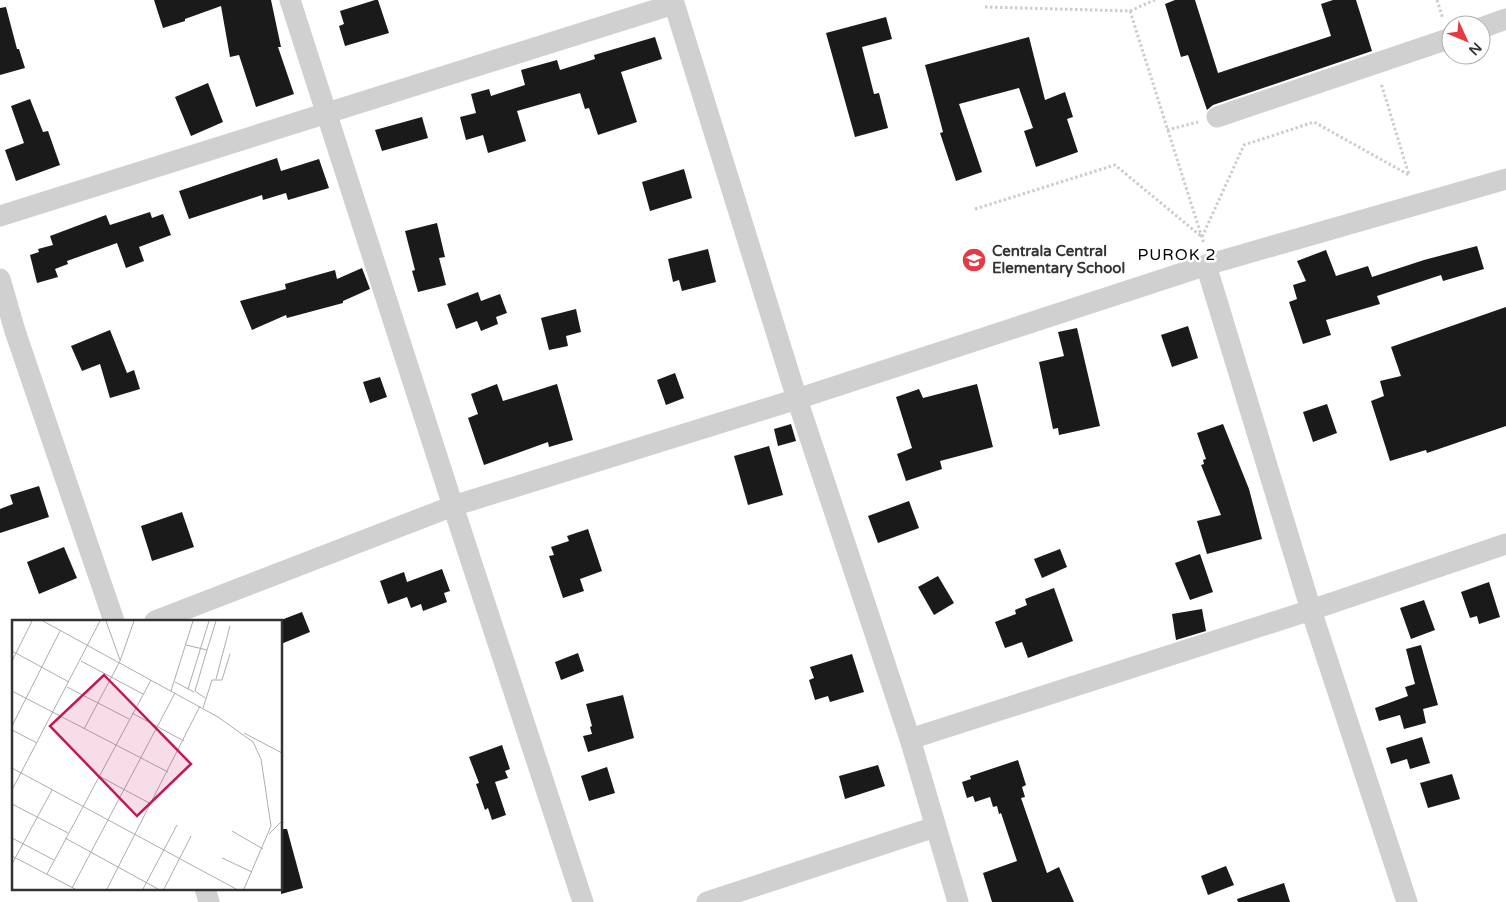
<svg xmlns="http://www.w3.org/2000/svg" width="1506" height="902" font-family="'Varela Round',sans-serif">
	<style>
		.building { fill: #1a1a1a }
		.lines { fill: none; stroke-linecap: round; stroke-linejoin: round }
		.path { stroke: #cdcdcd; stroke-width: 3; stroke-dasharray: 2.5 2.5; stroke-linecap: butt }
		.minor { stroke: #d0d0d0; stroke-width: 21 }
		.labels { text-anchor: middle; dominant-baseline: central; stroke-width: 5; stroke-linejoin: round; paint-order: stroke }
		.poi-label { font-size: 15px; font-weight: bold; fill: #333; stroke: #fff; text-anchor: start }
		.neighbourhood-label { font-size: 16px; letter-spacing: 1px; fill: #000; stroke: #fff }
		.inset-road { fill: none; stroke: #adadad; stroke-width: 1 }
		.view { fill: #c2185b; fill-opacity: 0.15; stroke: #c2185b; stroke-width: 2.5 }
		.inset-edge { fill: none; stroke: #333; stroke-width: 2.5 }
	</style>
	<rect width="100%" height="100%" fill="#fff"/>
	<!-- building -->
	<g class="building">
		<path d="M154,0h117l10,47h-3l16,47 -38,13 -17,-52 -9,2 -9,-51 -36,13v2l-22,7z"/>
		<path d="M375,0h3l11,33 -44,13 -6,-20 5,-2 -4,-13z"/>
		<path d="M1175,0h20l23,73 113,-37 -10,-32 12,-4h23l16,51 -159,54 -6,5 -19,-55 -7,2 -16,-53z"/>
		<path d="M6,7l11,42h2l6,19 -25,7v-67z"/>
		<path d="M886,17l6,22 -30,8 12,47 5,-1 9,35 -33,9 -29,-104z"/>
		<path d="M655,37l7,22 -41,13 16,50 -39,13 -9,-27 -4,1 -5,-16 -63,18 9,30 -38,12 -5,-18 -17,5 -6,-23 16,-4 -5,-19 18,-5 2,7 34,-11 -4,-15 36,-10 3,10 35,-11 -1,-4z"/>
		<path d="M1029,37l16,63 20,-8 8,25 -6,2 11,33 -42,15 -12,-36 9,-3 -14,-40 -60,16 23,68 -26,9 -16,-48 3,-1 -18,-67z"/>
		<path d="M208,83l15,39 -32,14 -16,-39z"/>
		<path d="M30,99l13,33 5,-1 12,34 -44,16 -11,-31 19,-7 -13,-37z"/>
		<path d="M422,117l6,21 -46,13 -7,-21z"/>
		<path d="M277,158l4,13 38,-12 10,29 -41,12 -2,-7 -23,7 -1,-5 -73,24 -10,-28z"/>
		<path d="M684,169l8,29 -42,13 -8,-29z"/>
		<path d="M150,212l2,6 11,-4 8,21 -32,12 5,14 -18,7 -9,-25 -50,18 1,3 -13,5 3,8 -21,6 -7,-28 9,-3 -1,-3 15,-4 -3,-9 56,-21 4,10z"/>
		<path d="M437,223l8,34 -6,1 7,27 -28,7 -6,-21 3,-1 -10,-39z"/>
		<path d="M1477,246l7,23 -41,12 -2,-6 -64,21 3,8 -54,16 5,15 -28,9 -14,-42 8,-3 -4,-14 13,-4 -9,-20 29,-11 10,26 32,-10 4,11 52,-17z"/>
		<path d="M708,249l8,33 -34,9 -3,-11 -6,2 -5,-23z"/>
		<path d="M362,268l8,21 -27,12v2l-56,15 -1,-3 -34,15 -12,-29 46,-12 -1,-5 50,-14 2,9z"/>
		<path d="M478,292l3,9 19,-7 7,19 -11,4 2,7 -17,7 -4,-10 -21,8 -9,-25z"/>
		<path d="M1506,307v119l-79,27 -1,-3 -36,11 -19,-60 13,-5 -4,-15 21,-5 -10,-29z"/>
		<path d="M576,309l5,23 -15,4 2,10 -19,4 -8,-32z"/>
		<path d="M1188,326l10,32 -26,9 -11,-32z"/>
		<path d="M1077,328l23,98 -41,9 -1,-7 -5,1 -14,-67 25,-6 -6,-24z"/>
		<path d="M110,330l17,43 7,-3 6,19 -30,9 -10,-34 -18,7 -11,-25z"/>
		<path d="M675,373l9,25 -18,7 -9,-25z"/>
		<path d="M380,377l7,20 -17,6 -7,-21z"/>
		<path d="M497,384l6,17 54,-17 16,56 -24,7 -1,-5 -64,23 -16,-47 10,-4 -7,-20z"/>
		<path d="M977,384l16,63 -53,14 2,8 -36,12 -9,-27 15,-6 -16,-51 23,-8 4,9z"/>
		<path d="M1327,404l10,29 -24,9 -10,-30z"/>
		<path d="M791,424l5,17 -18,5 -4,-17z"/>
		<path d="M1223,424l26,65 13,50 -55,15 -10,-33 24,-6 -20,-50 3,-1 -1,-4 3,-1 -9,-26z"/>
		<path d="M769,446l14,49 -35,10 -14,-49z"/>
		<path d="M39,486l10,31 -49,16v-24l13,-5 -3,-9z"/>
		<path d="M909,501l10,27 -41,15 -10,-27z"/>
		<path d="M182,512l12,35 -42,14 -11,-35z"/>
		<path d="M588,529l14,42 -22,8 4,12 -21,7 -14,-42 5,-1 -3,-8 18,-6 -2,-5z"/>
		<path d="M64,547l13,31 -38,16 -12,-32z"/>
		<path d="M1060,549l7,18 -25,11 -8,-19z"/>
		<path d="M1200,554l13,38 -23,8 -15,-37z"/>
		<path d="M442,569l8,22 -6,2 3,9 -24,9 -2,-7 -10,4 -4,-11 -19,7 -8,-23 24,-9 3,10z"/>
		<path d="M938,576l16,27 -20,12 -16,-28z"/>
		<path d="M1489,582l11,35 -21,7 -2,-8 -7,2 -9,-26z"/>
		<path d="M1054,588l19,53 -45,17 -6,-16 -17,6 -10,-26 21,-8 -1,-4 12,-5 -2,-6z"/>
		<path d="M1424,600l11,30 -24,9 -11,-31z"/>
		<path d="M1202,609l4,22 -30,9 -4,-26z"/>
		<path d="M302,612l8,20 -29,12v-24z"/>
		<path d="M1421,645l17,60 -15,4 3,14 -22,6 -4,-14 -21,6 -4,-13 33,-12 -3,-9 10,-3 -9,-35z"/>
		<path d="M578,653l6,18 -23,9 -6,-18z"/>
		<path d="M852,654l12,38 -34,10 -2,-6 -13,4 -6,-20 5,-2 -4,-11z"/>
		<path d="M623,695l11,43 -46,14 -5,-16 9,-2 -2,-7 2,-1 -6,-22z"/>
		<path d="M1422,737l8,26 -20,6 -3,-10 -16,5 -5,-16z"/>
		<path d="M502,745l8,24 -5,2 3,7 -13,4 11,33 -14,5 -4,-12 -3,2 -9,-26 3,-1 -10,-26z"/>
		<path d="M1018,760l8,25 -4,2 3,10 -4,1 26,75 12,-6 15,35h-82l-9,-29 34,-12 -16,-48 -2,1 -2,-8 -4,1 -3,-10 -15,5 -2,-6 -6,2 -5,-16 9,-3 -1,-3z"/>
		<path d="M878,765l7,21 -40,13 -6,-23z"/>
		<path d="M607,767l8,26 -26,8 -8,-25z"/>
		<path d="M1452,774l8,25 -32,9 -8,-25z"/>
		<path d="M281,829h6l16,59 -22,6z"/>
		<path d="M1226,866l8,19 -26,10 -7,-19z"/>
		<path d="M1284,883l6,19h-52l-1,-3z"/>
	</g>
	<g class="lines">
		<!-- path -->
		<g class="path">
			<path d="M1437,0l6,19"/>
			<path d="M985,7l145,4 25,-11"/>
			<path d="M1130,11l74,233"/>
			<path d="M1167,130l31,-8"/>
			<path d="M975,209l140,-44 87,72 42,-92 70,-23 95,53 -28,-92"/>
		</g>
		<!-- minor -->
		<g class="minor">
			<path d="M290,0l163,506 130,396"/>
			<path d="M673,0l124,399 113,340 48,163"/>
			<path d="M1481,28l25,-9"/>
			<path d="M1217,117l234,-79"/>
			<path d="M0,216l674,-212"/>
			<path d="M1206,265l105,345 96,292"/>
			<path d="M0,279l15,52 99,290"/>
			<path d="M155,621l298,-115 344,-107 413,-135 296,-85"/>
			<path d="M910,739l401,-129 195,-66"/>
			<path d="M205,888l4,14"/>
			<path d="M707,902l228,-75"/>
		</g>
	</g>
	<!-- icons -->
	<defs>
		<g id="school-disc" transform="scale(1.25)"><circle r="9.5" fill="#e63946" stroke="#fff"/><path d="M0-5L7-2L0 1L-7-2ZM-4 1L0 2.5L4 1V4Q0 6-4 4Z" fill="#fff"/></g>
	</defs>
	<g fill-rule="evenodd">
		<use href="#school-disc" x="974" y="260"/>
	</g>
	<g class="labels">
		<!-- poi labels -->
		<g class="poi-label">
			<text x="992" y="251">Centrala Central<tspan x="992" dy="17">Elementary School</tspan></text>
		</g>
		<!-- neighbourhood labels -->
		<g class="neighbourhood-label">
			<text x="1177" y="255">PUROK 2</text>
		</g>
	</g>
	<!-- overview -->
	<g transform="translate(12 620)">
		<rect width="270" height="270" fill="#fff"/>
		<path class="inset-road" d="M31,1l175,96 35,25 8,17 10,67 -27,63M94,1l14,39M174,25l21,5 9,-29M0,31l57,31M0,41l20,-40M69,41l62,33M204,59l14,-53M163,62l19,10M55,67l62,32M176,69l21,-68M0,71l156,81M159,71l22,-70M193,78l-10,-7 12,-41M191,88l9,-28h10l8,-26M120,93l52,28M0,106l48,-95M72,109l36,-68 14,-40M0,110l25,13M232,113l38,20M0,148l224,121M87,156l52,28M0,170l88,-169M0,184l56,29M220,211l31,18M257,214l13,-13M0,218l42,22M53,218l93,51M0,236l63,33M210,238l30,14M0,244l40,-74M35,254l104,-194M60,268l103,-195M95,269l93,-183M131,269l34,-64M152,269l27,-53"/>
		<path class="view" d="M92,55l87,89 -54,52 -87,-90z"/>
		<rect width="270" height="270" class="inset-edge"/>
	</g>
	<!-- north arrow -->
	<g transform="translate(1466 40) rotate(134)"><circle r="24" fill="#ffffff" stroke="#adadad"/>
	<path d="M0-4L9 19L0 12L-9 19Z" fill="#e63946"/>
	<text y="-8" font-size="14" font-weight="bold" text-anchor="middle" fill="#333333">N</text>
	</g>
</svg>
